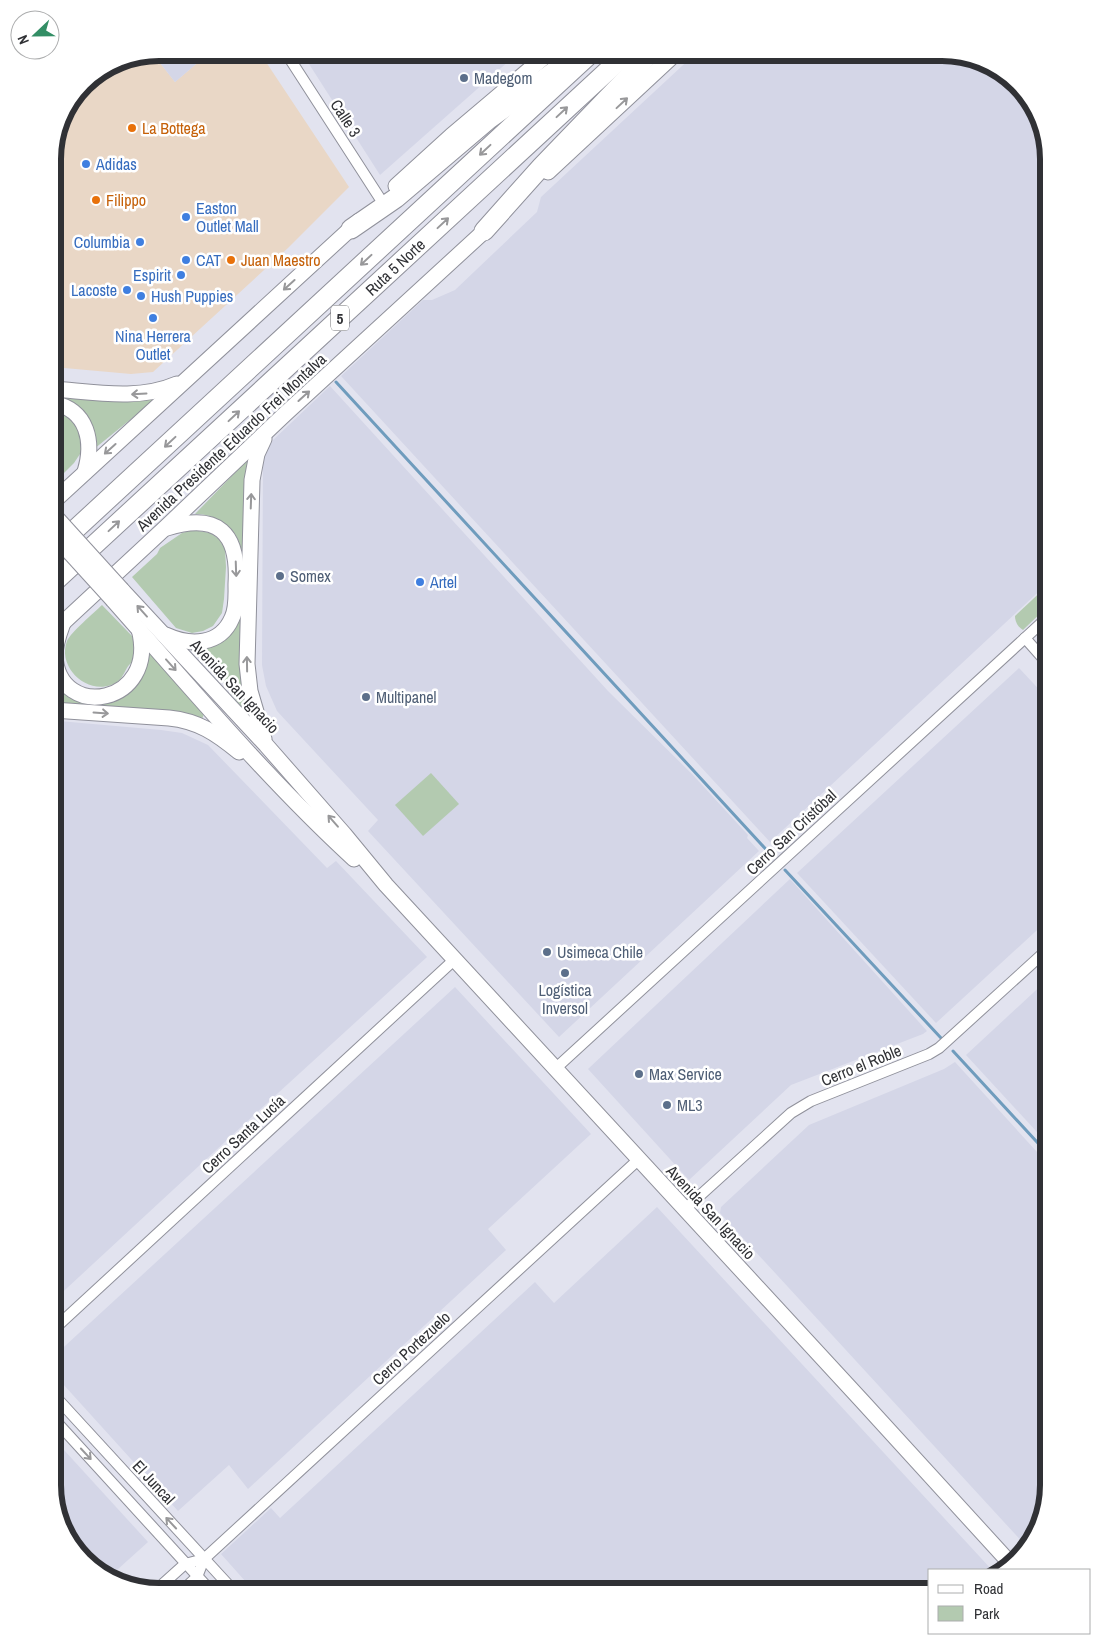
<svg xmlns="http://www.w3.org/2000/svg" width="1101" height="1644" font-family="'Archivo Narrow',sans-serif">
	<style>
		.commercial { fill: #e9d7c6 }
		.built { fill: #d4d6e7 }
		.green { fill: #b3cab0 }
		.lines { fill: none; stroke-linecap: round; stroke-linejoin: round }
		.stream { stroke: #6f9cbd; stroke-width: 3 }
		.minor-casing { stroke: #90919b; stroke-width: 12 }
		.secondary-casing { stroke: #90919b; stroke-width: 17 }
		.motorway-casing { stroke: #90919b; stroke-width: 21 }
		.minor { stroke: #fff; stroke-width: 10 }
		.secondary { stroke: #fff; stroke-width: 15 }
		.motorway { stroke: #fff; stroke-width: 19 }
		.secondary-bridge-casing { stroke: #90919b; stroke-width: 17; stroke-linecap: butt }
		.secondary-bridge { stroke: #fff; stroke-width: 15 }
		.oneway { stroke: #98989a }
		.service-dot { fill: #5c6f8a; stroke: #fff; stroke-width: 2 }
		.food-dot { fill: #e8710a; stroke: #fff; stroke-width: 2 }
		.shop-dot { fill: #3f7fe0; stroke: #fff; stroke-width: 2 }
		.labels { text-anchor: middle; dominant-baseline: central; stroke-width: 5; stroke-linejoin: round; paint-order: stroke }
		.shield { fill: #fff; stroke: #6e6f72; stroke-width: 1 }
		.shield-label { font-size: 15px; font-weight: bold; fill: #303135 }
		.service-label { font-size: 16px; fill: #4e5e75; stroke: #fff; text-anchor: start }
		.street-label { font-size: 16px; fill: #303135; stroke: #fff }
		.food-label { font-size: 16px; fill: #c56008; stroke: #fff; text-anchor: start }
		.shop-label { font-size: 16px; fill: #366cbe; stroke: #fff; text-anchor: start }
		.rim { fill: none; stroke: #303135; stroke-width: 6 }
	</style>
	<rect width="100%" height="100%" fill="#e2e3ef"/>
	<!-- commercial -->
	<path class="commercial" d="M209,53h51l89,134 -61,61 -135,124 -22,2 -78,-7v-215l8,-34 23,-34 35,-23 34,-7 22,28z"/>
	<!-- built -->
	<g class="built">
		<path d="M159,53h50l-34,29 -22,-28z"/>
		<path d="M302,53h216l-138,122z"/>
		<path d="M696,53h253l46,14 39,39 14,53v424l-278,259 -429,-466 82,-76h9l23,-10 82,-78 4,-15z"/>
		<path d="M330,386l278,305 84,83 56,61 -1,3 12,13 -200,186 -191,-206 10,-11 -101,-109 -11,-25 -4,-21 1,-205 5,-13 4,-6z"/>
		<path d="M1019,668l29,31v221l-112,103 -139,-150z"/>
		<path d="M59,721l102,9 21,3 26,12 119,123 9,-7 91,96 -173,158 -201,186v-573l6,-2z"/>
		<path d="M790,879l137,152 -4,3 -132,51 -102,95 -101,-111z"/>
		<path d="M1048,979v165l-82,-89z"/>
		<path d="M455,987l136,147 -103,95 18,21 -258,239 -19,-24 -51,46 -125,-138v-16z"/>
		<path d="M955,1062l93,102v321l-14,53 -8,8 -306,-333 1,-6 88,-82 135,-56z"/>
		<path d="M657,1207l335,363h-62v21h-676l-33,-37 50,-46 9,10 255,-236 19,21z"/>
		<path d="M53,1438l95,104 -40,36 -2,-1 -39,-39 -14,-53z"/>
	</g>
	<!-- green -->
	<g class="green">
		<path d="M53,394l104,4 -63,51z"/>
		<path d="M53,409h3l18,12 6,11 2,19 -8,12 -11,11 -10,5z"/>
		<path d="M252,455l-5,250 1,9 -18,-21 -2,-6 -37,-37c16,-2 34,-6 44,-21 7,-12 7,-28 7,-42 0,-12 2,-26 -1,-39 -5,-21 -25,-34 -46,-34z"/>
		<path d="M193,530l17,3 9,6 6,10 1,18 -2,32 -2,14 -9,13 -10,5 -11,2 -16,-5 -44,-51 25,-23 3,-6 22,-15z"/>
		<path d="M1048,585v21l-25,24c-5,-3 -8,-8 -8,-14z"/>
		<path d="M102,605l30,31 2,7v18c-11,6 -8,19 -23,24 -25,9 -54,-18 -44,-44 4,-9 27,-28 35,-36z"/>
		<path d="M147,650l57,63 -2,7 -149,-16v-35l4,11 55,21z"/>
		<path d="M431,773l28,31 -36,32 -28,-31z"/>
	</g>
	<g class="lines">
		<!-- stream -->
		<g class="stream">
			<path d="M336,382l437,475"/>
			<path d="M785,870l156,168"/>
			<path d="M953,1051l95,103"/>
		</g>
		<!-- minor casing -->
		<g class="minor-casing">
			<g id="minor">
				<path d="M286,53l95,147"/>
				<path d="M1025,638l23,26"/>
				<path d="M555,1069l493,-452"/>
				<path d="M684,1210l107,-97 20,-12 118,-47 10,-6 109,-99"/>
				<path d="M53,1330l401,-370"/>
				<path d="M53,1394l181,197"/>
				<path d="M53,1418l158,173"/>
				<path d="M155,1591l30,-27 19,-5"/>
				<path d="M182,1591l15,-14 7,-18 434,-399"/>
			</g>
		</g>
		<!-- secondary casing -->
		<g class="secondary-casing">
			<g id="secondary">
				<path d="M548,172l128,-119"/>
				<path d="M396,186l55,-50 98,-83"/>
				<path d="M53,389c41,3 85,12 124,-5"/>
				<path d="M53,403c35,7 41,39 32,69"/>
				<path d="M264,439l-7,15 -5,26 -5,184 3,27 14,48"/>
				<path d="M53,502l306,-281"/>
				<path d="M122,590l144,155 78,89 42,51 477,517 147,161"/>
				<path d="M113,600c77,87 155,180 241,259"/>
				<path d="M63,623c-4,11 -8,21 -8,33 4,66 104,49 84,-27"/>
				<path d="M53,632l112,-104 120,-114 206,-189"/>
				<path d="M166,635c24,11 54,11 66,-17 5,-10 4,-23 4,-34 3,-51 -18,-72 -69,-56"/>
				<path d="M53,710l116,8c29,3 47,15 70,34"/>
			</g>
		</g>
		<!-- motorway casing -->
		<g class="motorway-casing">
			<g id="motorway">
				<path d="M351,229l45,-31 93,-79 70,-51"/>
				<path d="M484,231l58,-65 109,-113"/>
				<path d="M53,550l538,-497"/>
				<path d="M53,583l574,-530"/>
			</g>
		</g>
		<!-- minor -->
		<use href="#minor" class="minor"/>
		<!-- secondary -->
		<use href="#secondary" class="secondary"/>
		<!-- motorway -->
		<use href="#motorway" class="motorway"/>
		<!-- secondary-bridge casing -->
		<g class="secondary-bridge-casing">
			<g id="secondary-bridge">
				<path d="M53,514l69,76"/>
				<path d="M53,534l60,66"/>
			</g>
		</g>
		<!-- secondary-bridge -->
		<use href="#secondary-bridge" class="secondary-bridge"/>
	</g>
	<!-- one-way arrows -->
	<defs><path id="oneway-shaft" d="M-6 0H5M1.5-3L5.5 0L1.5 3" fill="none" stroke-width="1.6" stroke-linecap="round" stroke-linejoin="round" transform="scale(1.25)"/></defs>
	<g class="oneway">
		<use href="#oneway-shaft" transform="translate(622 103) rotate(-43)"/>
		<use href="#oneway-shaft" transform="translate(562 112) rotate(-43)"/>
		<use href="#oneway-shaft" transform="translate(485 150) rotate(137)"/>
		<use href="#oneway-shaft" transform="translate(443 223) rotate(-43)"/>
		<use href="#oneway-shaft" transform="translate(366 260) rotate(137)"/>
		<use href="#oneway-shaft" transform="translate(289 285) rotate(138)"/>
		<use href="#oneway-shaft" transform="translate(139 394) rotate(177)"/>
		<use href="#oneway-shaft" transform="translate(304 396) rotate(-42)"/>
		<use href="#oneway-shaft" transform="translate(234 416) rotate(-43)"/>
		<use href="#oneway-shaft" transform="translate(170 442) rotate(137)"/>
		<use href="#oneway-shaft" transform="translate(110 449) rotate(138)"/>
		<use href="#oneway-shaft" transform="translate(251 501) rotate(-88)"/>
		<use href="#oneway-shaft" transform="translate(114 526) rotate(-43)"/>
		<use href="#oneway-shaft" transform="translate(236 569) rotate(88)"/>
		<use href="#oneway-shaft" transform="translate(142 611) rotate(-132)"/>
		<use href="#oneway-shaft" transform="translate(247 664) rotate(-91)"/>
		<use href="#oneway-shaft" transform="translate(171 665) rotate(48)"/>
		<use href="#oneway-shaft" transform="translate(101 713) rotate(4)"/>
		<use href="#oneway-shaft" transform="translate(333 821) rotate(-131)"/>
		<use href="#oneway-shaft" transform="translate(86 1454) rotate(47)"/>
		<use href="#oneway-shaft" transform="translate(171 1523) rotate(-133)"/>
	</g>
	<!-- markers -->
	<g class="service-dot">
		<circle cx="464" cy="78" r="5"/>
		<circle cx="280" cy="576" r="5"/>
		<circle cx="366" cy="697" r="5"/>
		<circle cx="547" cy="952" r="5"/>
		<circle cx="565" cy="973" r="5"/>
		<circle cx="639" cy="1074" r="5"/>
		<circle cx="667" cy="1105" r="5"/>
	</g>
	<g class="food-dot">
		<circle cx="132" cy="128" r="5"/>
		<circle cx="96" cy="200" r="5"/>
		<circle cx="231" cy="260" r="5"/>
	</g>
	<g class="shop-dot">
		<circle cx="86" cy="164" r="5"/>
		<circle cx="186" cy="217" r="5"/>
		<circle cx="140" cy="242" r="5"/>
		<circle cx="186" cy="260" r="5"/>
		<circle cx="181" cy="275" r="5"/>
		<circle cx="127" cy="290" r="5"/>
		<circle cx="141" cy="296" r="5"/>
		<circle cx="153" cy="318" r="5"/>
		<circle cx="420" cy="582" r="5"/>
	</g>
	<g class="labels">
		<!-- shield labels -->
		<rect class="shield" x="331" y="305.5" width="18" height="25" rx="4"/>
		<g class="shield-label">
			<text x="340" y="318">5</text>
		</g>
		<!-- service labels -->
		<g class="service-label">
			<text x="474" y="78">Madegom</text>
			<text x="290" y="576">Somex</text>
			<text x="376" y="697">Multipanel</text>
			<text x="557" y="952">Usimeca Chile</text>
			<text x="565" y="990" text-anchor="middle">Logística<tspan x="565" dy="18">Inversol</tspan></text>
			<text x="649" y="1074">Max Service</text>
			<text x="677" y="1105">ML3</text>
		</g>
		<!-- street labels -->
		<g class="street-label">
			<text transform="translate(346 118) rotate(57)">Calle 3</text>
			<text transform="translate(395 267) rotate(-43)">Ruta 5 Norte</text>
			<text transform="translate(231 442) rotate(-43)">Avenida Presidente Eduardo Frei Montalva</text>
			<text transform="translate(235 686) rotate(47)">Avenida San Ignacio</text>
			<text transform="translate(791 832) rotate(-43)">Cerro San Cristóbal</text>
			<text transform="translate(861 1065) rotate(-22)">Cerro el Roble</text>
			<text transform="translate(243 1134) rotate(-43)">Cerro Santa Lucía</text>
			<text transform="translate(711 1212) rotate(47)">Avenida San Ignacio</text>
			<text transform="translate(411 1348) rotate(-43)">Cerro Portezuelo</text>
			<text transform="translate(154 1482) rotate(47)">El Juncal</text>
		</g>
		<!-- food labels -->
		<g class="food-label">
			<text x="142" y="128">La Bottega</text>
			<text x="106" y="200">Filippo</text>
			<text x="241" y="260">Juan Maestro</text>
		</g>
		<!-- shop labels -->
		<g class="shop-label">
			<text x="96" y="164">Adidas</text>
			<text x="196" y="208">Easton<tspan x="196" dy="18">Outlet Mall</tspan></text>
			<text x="130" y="242" text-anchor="end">Columbia</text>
			<text x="196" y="260">CAT</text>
			<text x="171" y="275" text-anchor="end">Espirit</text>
			<text x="117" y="290" text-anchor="end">Lacoste</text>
			<text x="151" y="296">Hush Puppies</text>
			<text x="153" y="336" text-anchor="middle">Nina Herrera<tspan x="153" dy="18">Outlet</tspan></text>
			<text x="430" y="582">Artel</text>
		</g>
	</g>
	<!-- crop -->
	<path d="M0 0H1101V1644H0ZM159 61H942A98 98 0 0 1 1040 159V1485A98 98 0 0 1 942 1583H159A98 98 0 0 1 61 1485V159A98 98 0 0 1 159 61Z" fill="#fff" fill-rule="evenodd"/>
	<path class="rim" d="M159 61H942A98 98 0 0 1 1040 159V1485A98 98 0 0 1 942 1583H159A98 98 0 0 1 61 1485V159A98 98 0 0 1 159 61Z"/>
	<!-- legend -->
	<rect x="928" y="1569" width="162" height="65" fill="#ffffff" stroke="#acadae"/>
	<rect x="938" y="1585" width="25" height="8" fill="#ffffff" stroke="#acadae"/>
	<text x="974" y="1594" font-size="15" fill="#303135">Road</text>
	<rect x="938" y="1606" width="25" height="15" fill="#b3cab0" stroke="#acadae"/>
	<text x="974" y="1619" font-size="15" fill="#303135">Park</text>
	<!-- north arrow -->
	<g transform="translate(35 35) rotate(248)"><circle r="24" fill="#ffffff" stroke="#acadae"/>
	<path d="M0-4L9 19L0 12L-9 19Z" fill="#338e65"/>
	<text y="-8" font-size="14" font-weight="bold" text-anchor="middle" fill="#303135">N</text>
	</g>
</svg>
